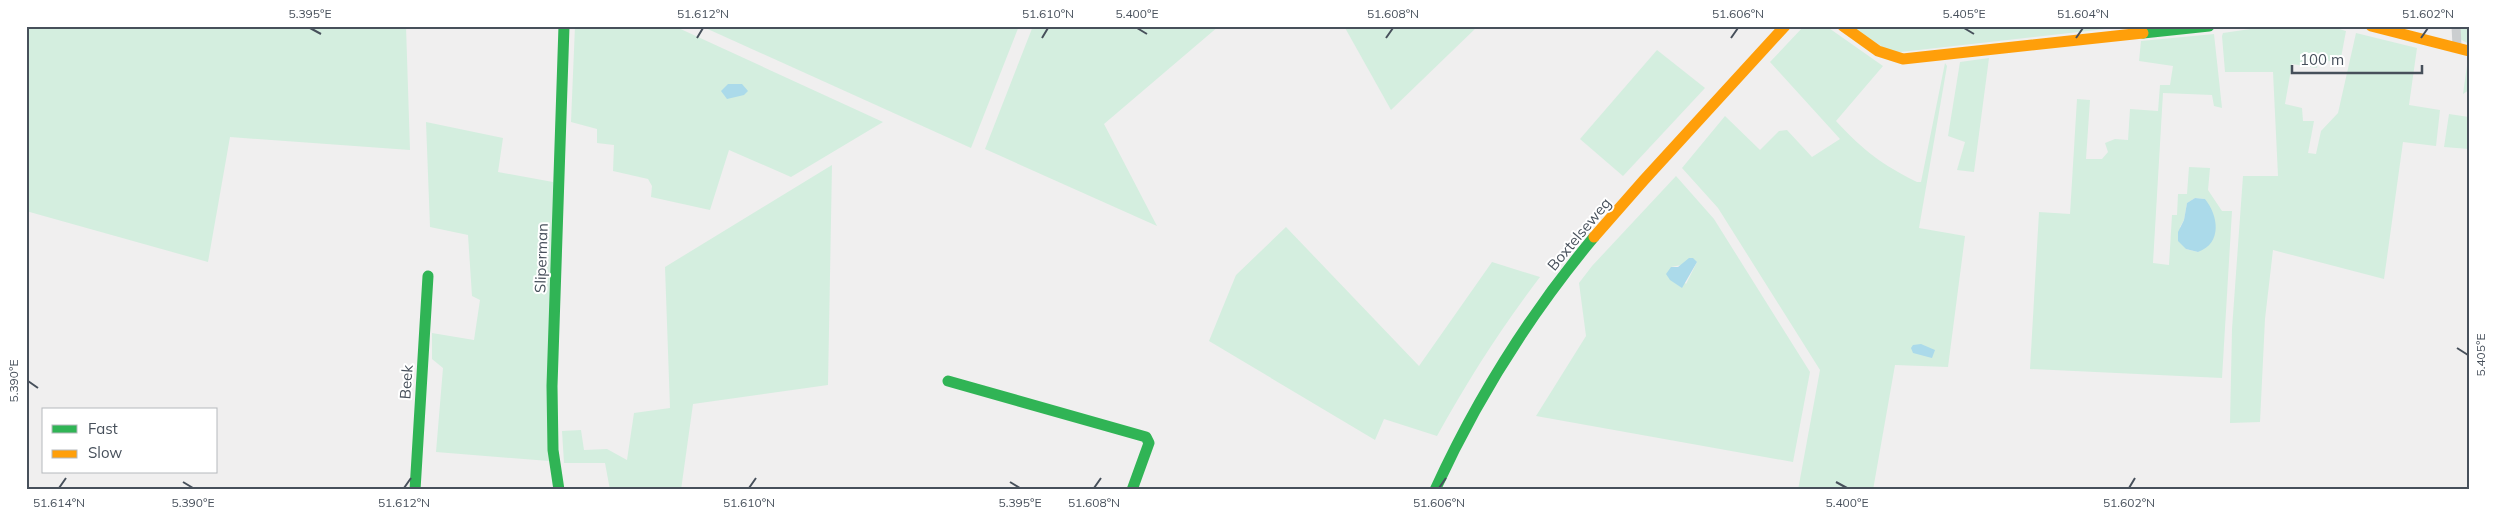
<svg xmlns="http://www.w3.org/2000/svg" width="2495" height="516" font-family="Mulish,sans-serif">
	<style>
		.green { fill: #d4eedf; fill-rule: evenodd }
		.water { fill: #abdaea }
		.lines { fill: none; stroke-linecap: round; stroke-linejoin: round }
		.street { stroke: #cbced0; stroke-width: 9 }
		.fast { stroke: #30b455; stroke-width: 11 }
		.slow { stroke: #ff9f0a; stroke-width: 11 }
		.ticks { fill: none; stroke: #47505b; stroke-width: 2 }
		.labels { text-anchor: middle; dominant-baseline: central; stroke-width: 4; stroke-linejoin: round; paint-order: stroke }
		.street-label { font-size: 15px; fill: #47505b; stroke: #fff }
		.neatline { fill: none; stroke: #47505b; stroke-width: 2 }
		.ticks-label { font-size: 12px; text-anchor: middle; fill: #47505b }
	</style>
	<rect width="100%" height="100%" fill="#f0efef"/>
	<!-- green -->
	<g class="green">
		<path d="M26,26h380l4,124 -180,-13 -22,125 -182,-51z"/>
		<path d="M575,26h99l209,96 -92,55 -62,-27 -19,60 -59,-13 1,-11 -4,-7 -35,-8 1,-26 -17,-2v-14l-26,-7z"/>
		<path d="M701,26h318l-48,122z"/>
		<path d="M1033,26h186l-115,98 53,102 -172,-77z"/>
		<path d="M1344,26h134l-87,84z"/>
		<path d="M1804,26h22l57,40 -47,55c28,30 45,43 81,61h4l24,-119 2,3 -28,162 46,8 -17,131 -53,-2 -22,125h-75l22,-120 -102,-162 -36,-40 43,-52 35,34 19,-19 8,-1 25,27 28,-18 -70,-77z"/>
		<path d="M1850,26h282l-240,27z"/>
		<path d="M2271,26h58l17,5 -6,32 -22,-4 -1,9 -25,-4 -7,40 17,4 1,13h11l-6,32 8,1 5,-23 17,-18 18,-80 61,15 -8,57 31,5 -4,36 -33,-4 -19,137 -111,-29 -8,69 -5,103 -30,1 2,-94 11,-153h35l-5,-104h-48l-3,-36 1,-3z"/>
		<path d="M2459,26h10v18l-9,-5z"/>
		<path d="M2214,34l8,74 -8,-2 -2,-11 -49,-2 -10,170 16,2 3,-50h5l1,-21h9l2,-27 21,1 -2,22 14,21h10l-10,167 -192,-9 9,-157 31,2 7,-115 13,1 -4,59h16l6,-7 -3,-9 10,-4 13,1 2,-31 28,2 2,-26h10l3,-19 -34,-5 2,-20zM2195,198l10,1 10,34 -6,11 -11,8 -12,-3 -6,-22 4,-7 3,-17z"/>
		<path d="M1657,50l48,38 -82,88 -43,-37z"/>
		<path d="M1989,58l-15,114 -17,-2 8,-28 -17,-6 12,-74z"/>
		<path d="M2468,58l1,32 -6,4z"/>
		<path d="M2449,114l20,3v32l-25,-2z"/>
		<path d="M426,122l77,16 -5,34 55,10 -4,279 -113,-9 7,-84 -11,-9v-26l42,7 6,-40 -8,-4 -4,-61 -38,-8z"/>
		<path d="M832,165l-4,220 -135,19 -12,86h-71l-5,-27h-41l-2,-32 19,-1 3,20 23,-1 20,11 7,-47 36,-5 -5,-141z"/>
		<path d="M1676,176l38,43 96,153 -17,90 -257,-46 50,-80 -7,-53 13,-17zM1697,262l-11,22 -15,-17z"/>
		<path d="M1286,227l133,139 73,-104 48,15c-39,51 -72,103 -103,159l-53,-17 -9,21 -166,-99 27,-66z"/>
	</g>
	<!-- water -->
	<g class="water">
		<path d="M728,84h14l6,7 -4,4 -17,4 -6,-8z"/>
		<path d="M2195,198l10,1c13,16 18,44 -7,53l-12,-3 -8,-8v-9l6,-12 3,-17z"/>
		<path d="M1689,258h4l4,4 -15,26 -12,-8 -4,-6 5,-7h7z"/>
		<path d="M1921,344l14,6 -3,8 -19,-5 -2,-5 2,-3z"/>
	</g>
	<g class="lines">
		<!-- street -->
		<path class="street" d="M2456,26l1,20"/>
		<!-- fast -->
		<g class="fast">
			<path d="M2143,33l66,-7"/>
			<path d="M948,381l198,56 3,6 -17,47"/>
			<path d="M415,490l13,-214"/>
			<path d="M559,490l-6,-40 -1,-64 12,-360"/>
			<path d="M1435,490c42,-92 94,-175 159,-253"/>
		</g>
		<!-- slow -->
		<g class="slow">
			<path d="M1843,26l35,25 25,8 240,-26"/>
			<path d="M2371,26l98,25"/>
			<path d="M1594,237l50,-57 141,-154"/>
		</g>
	</g>
	<!-- ticks -->
	<path class="ticks" d="M310,28l11,6M1137,28l10,6M1964,28l10,6M697,38l6,-10M1042,38l6,-10M1386,38l7,-10M1731,38l7,-10M2076,38l7,-10M2421,38l7,-10M2457,348l11,7M28,381l10,7M183,482l10,6M1010,482l10,6M1836,482l11,6M59,488l7,-10M404,488l7,-10M749,488l7,-10M1094,488l7,-10M1439,488l7,-10M2129,488l6,-10"/>
	<g class="labels">
		<!-- street labels -->
		<g class="street-label">
			<text transform="translate(1579 234) rotate(-50)">Boxtelseweg</text>
			<text transform="translate(541 258) rotate(-88)">Sliperman</text>
			<text transform="translate(406 382) rotate(-86)">Beek</text>
		</g>
	</g>
	<!-- border -->
	<rect width="2495" height="516" fill="none" stroke="#ffffff" stroke-width="55"/>
	<!-- legend -->
	<rect x="42" y="408" width="175" height="65" fill="#ffffff" stroke="#b5b9bd"/>
	<rect x="52" y="425" width="25" height="8" fill="#30b455" stroke="#b5b9bd"/>
	<text x="88" y="434" font-size="15" fill="#47505b">Fast</text>
	<rect x="52" y="450" width="25" height="8" fill="#ff9f0a" stroke="#b5b9bd"/>
	<text x="88" y="458" font-size="15" fill="#47505b">Slow</text>
	<!-- scale -->
	<path d="M2292 65v8h130v-8" fill="none" stroke="#47505b" stroke-width="2.5"/>
	<text x="2300" y="65" font-size="15" fill="#47505b" stroke="#ffffff" stroke-width="4" paint-order="stroke">100 m</text>
	<rect x="28" y="28" width="2440" height="460" class="neatline"/>
	<g class="ticks-label">
		<text x="310" y="18">5.395°E</text>
		<text x="703" y="18">51.612°N</text>
		<text x="1048" y="18">51.610°N</text>
		<text x="1137" y="18">5.400°E</text>
		<text x="1393" y="18">51.608°N</text>
		<text x="1738" y="18">51.606°N</text>
		<text x="1964" y="18">5.405°E</text>
		<text x="2083" y="18">51.604°N</text>
		<text x="2428" y="18">51.602°N</text>
		<text transform="translate(2481 355) rotate(-90)" y="4">5.405°E</text>
		<text transform="translate(14 381) rotate(-90)" y="4">5.390°E</text>
		<text x="59" y="507">51.614°N</text>
		<text x="193" y="507">5.390°E</text>
		<text x="404" y="507">51.612°N</text>
		<text x="749" y="507">51.610°N</text>
		<text x="1020" y="507">5.395°E</text>
		<text x="1094" y="507">51.608°N</text>
		<text x="1439" y="507">51.606°N</text>
		<text x="1847" y="507">5.400°E</text>
		<text x="2129" y="507">51.602°N</text>
	</g>
</svg>
